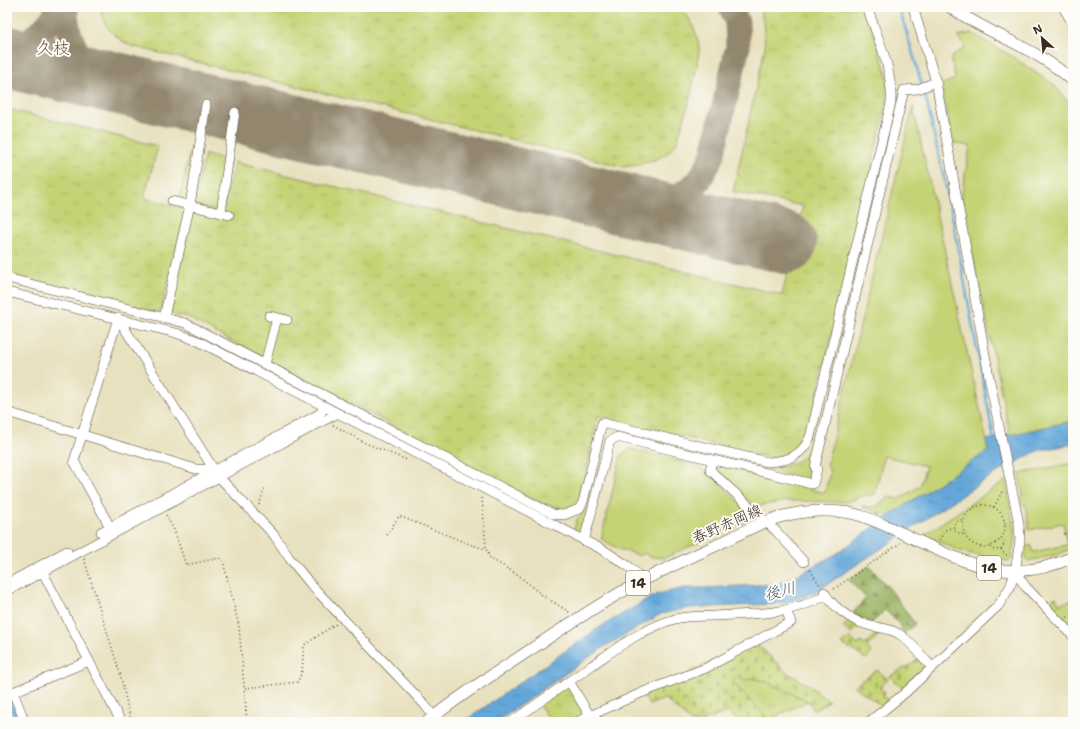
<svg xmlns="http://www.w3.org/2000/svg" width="1080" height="729" font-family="'Shantell Sans','Klee One',sans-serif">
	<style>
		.grass { fill: url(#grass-tufts); stroke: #807e4a }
		.forest { fill: url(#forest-firs); stroke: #6b7042 }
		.cemetery { fill: url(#cemetery-stones); stroke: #807e4a }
		.green { fill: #c4d375; stroke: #807e4a }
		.water { fill: url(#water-ripples); stroke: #50687c }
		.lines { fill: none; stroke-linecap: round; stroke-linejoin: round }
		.stream { stroke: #64a7d9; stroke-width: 2.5 }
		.taxiway { stroke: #92866e; stroke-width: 25 }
		.runway { stroke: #92866e; stroke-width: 62 }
		.minor-casing { stroke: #554536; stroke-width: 10 }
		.major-casing { stroke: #554536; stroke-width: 12 }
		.path { stroke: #554536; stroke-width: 1.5; stroke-dasharray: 1 3; stroke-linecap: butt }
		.minor { stroke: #fff; stroke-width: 9 }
		.major { stroke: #fff; stroke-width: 11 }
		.labels { text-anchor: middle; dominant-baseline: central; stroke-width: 4; stroke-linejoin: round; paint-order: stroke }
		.shield { fill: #fdfcf7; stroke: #75695f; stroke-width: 1 }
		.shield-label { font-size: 14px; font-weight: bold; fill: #3b2a1e }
		.street-label { font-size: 15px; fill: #3b2a1e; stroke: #fdfcf7 }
		.water-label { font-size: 16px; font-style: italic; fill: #4b5c69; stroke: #fdfcf7 }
		.quarter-label { font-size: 17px; fill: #755044; stroke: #fdfcf7 }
	</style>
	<defs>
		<pattern id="grass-tufts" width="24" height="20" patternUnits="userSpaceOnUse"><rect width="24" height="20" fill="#c4d375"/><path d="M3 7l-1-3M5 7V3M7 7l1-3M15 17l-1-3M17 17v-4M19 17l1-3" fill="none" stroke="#a9b565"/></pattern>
		<pattern id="forest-firs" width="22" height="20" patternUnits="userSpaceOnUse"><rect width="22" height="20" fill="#9bb566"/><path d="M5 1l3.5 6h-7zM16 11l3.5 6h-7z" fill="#809353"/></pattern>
		<pattern id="cemetery-stones" width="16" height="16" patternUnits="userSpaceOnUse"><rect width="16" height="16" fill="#c4d375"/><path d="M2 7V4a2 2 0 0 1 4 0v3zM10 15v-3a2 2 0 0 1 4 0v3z" fill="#a9b565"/></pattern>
		<pattern id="water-ripples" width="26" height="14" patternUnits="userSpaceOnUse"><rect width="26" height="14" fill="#64a7d9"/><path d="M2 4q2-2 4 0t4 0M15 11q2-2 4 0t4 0" fill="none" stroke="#5488af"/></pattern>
	</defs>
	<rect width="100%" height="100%" fill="#fdfcf7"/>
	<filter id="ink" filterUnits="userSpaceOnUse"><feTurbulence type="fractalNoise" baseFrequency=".025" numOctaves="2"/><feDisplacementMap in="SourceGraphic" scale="8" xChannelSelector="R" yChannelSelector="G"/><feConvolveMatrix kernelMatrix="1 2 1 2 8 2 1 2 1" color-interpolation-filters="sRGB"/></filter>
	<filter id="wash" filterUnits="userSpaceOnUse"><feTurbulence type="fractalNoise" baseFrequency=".012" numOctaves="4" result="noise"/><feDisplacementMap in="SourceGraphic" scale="16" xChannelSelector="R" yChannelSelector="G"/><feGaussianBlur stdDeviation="0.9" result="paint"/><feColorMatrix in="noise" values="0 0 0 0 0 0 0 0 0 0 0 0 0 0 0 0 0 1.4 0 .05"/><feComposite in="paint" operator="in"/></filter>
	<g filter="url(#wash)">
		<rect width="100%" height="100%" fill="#e8e1bf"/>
		<!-- grass -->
		<g class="grass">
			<path d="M100,7h580c10,9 18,28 19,41 1,12 -18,92 -26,100 -13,13 -31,16 -48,19l-494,-121c-17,-9 -28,-19 -31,-39z"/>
			<path d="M759,7h106l22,68v28l-80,335 -14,15 -20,6 -175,-43 -18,86 -9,11 -16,-2 -367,-193c-8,-2 -15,-1 -18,-8l23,-101 30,1 11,-48 548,133 21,-89 -70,-14 32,-145 -2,-26z"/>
			<path d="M7,109l151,37 -14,52 42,11 -25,102 -3,1 -151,-35z"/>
			<path d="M190,151l9,2 -10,47 -10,1z"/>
			<path d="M205,154l25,7 -11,46 -5,3 -18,-4 -2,-5z"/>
			<path d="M819,437l-10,43 -48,-11c29,-2 43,-6 58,-32z"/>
			<path d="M590,505l-7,28 -5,2 -5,-3 4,-13z"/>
			<path d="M738,676l27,5 43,20 -36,17 3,4h-11l4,-2 -36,-39z"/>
			<path d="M569,681l21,35 -14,6h-25l-13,-19z"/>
		</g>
		<!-- forest -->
		<path class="forest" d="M869,566l21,23 25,35 -11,10 -5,-10 -14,-14 -13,13 -20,-9 14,-16 -17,-18z"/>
		<!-- cemetery -->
		<g class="cemetery">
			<path d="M851,620l10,5 -10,9 -8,-7z"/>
			<path d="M879,631h3l-15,16 5,6 -6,6 -24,-15 8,-7 8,8 3,-3 4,3z"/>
			<path d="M755,642l31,30 24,14 19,15 -15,10 -6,-10 -43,-20 -14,-3 -7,3 -6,-5 -6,6 31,31 5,7 -4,2h-24l-13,-10 -25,10h-11l-26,-23 -16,6 -6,-11z"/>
			<path d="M920,657l6,6 -1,4 -23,21 -11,-10 -1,-2 22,-12z"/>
			<path d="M877,670l11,9 -8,9 5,4 -2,4 5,4 -7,6 -27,-20z"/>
		</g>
		<!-- green -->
		<g class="green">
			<path d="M971,33l39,22 44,30 19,23v313l-63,14 -49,-236 9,-53 -17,-3 -12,-58 14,-6 -4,-21 14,-11 -7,-11z"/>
			<path d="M913,107l76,344 -100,65 -27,-9v-1l13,1 14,-10 10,2 21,-13 6,-20 -42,-10 -9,38 -12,2 -15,6 -59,-1 -32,5 -11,-7 -31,-28 3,-6 107,28 5,-21 -3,-8z"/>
			<path d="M631,449l64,16 13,7 43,42 -1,5 -86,39 -13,-1 -8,-4 -2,3 -22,-7 -18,-10 20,-84z"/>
			<path d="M1073,463v85l-17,7 -28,6 -3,-2 1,-12 5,-2 2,7 34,-7 -4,-22 -34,7v-4l-4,-22h-3l-1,-8 2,-1 -4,-21z"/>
			<path d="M1006,480l9,56 -4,24 -4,1 -45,-9 -38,-17z"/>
			<path d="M1056,597l3,7 14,-4v30l-26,-25v-4z"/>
		</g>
		<!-- water -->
		<g class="water">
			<path d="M1073,421v23l-36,7 -43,23 -180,119 -22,8 -17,3 -86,4 -28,6 -57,33 -108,75h-33l137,-95 57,-33 28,-6h19l73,-4 16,-7 43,-23 53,-38 99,-65 -2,-11z"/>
			<path d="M7,691l13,31h-4l-9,-20z"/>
		</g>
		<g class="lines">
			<!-- stream -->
			<g class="stream">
				<path d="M899,7l23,78"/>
				<path d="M924,90l27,120 43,230"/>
			</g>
			<!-- taxiway -->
			<g class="taxiway">
				<path d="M66,7c-1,26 12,54 33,71 4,3 10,3 14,5"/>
				<path d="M7,50c24,-8 40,-21 53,-43"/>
				<path d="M624,205l12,4 37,-9 26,-19 13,-24 26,-111 -1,-24 -6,-15"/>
			</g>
			<!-- runway -->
			<path class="runway" d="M7,57l779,186"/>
		</g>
	</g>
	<g filter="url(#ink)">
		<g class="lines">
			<!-- minor casing -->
			<g class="minor-casing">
				<g id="minor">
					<path d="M1063,7l10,17"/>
					<path d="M172,201l57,14"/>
					<path d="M221,213l14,-101"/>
					<path d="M7,278l178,45 368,191 11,1 15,-6 4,-7 19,-79 166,39c20,-1 34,-6 42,-25l81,-334c2,-34 -13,-64 -24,-96"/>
					<path d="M7,292l169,41 22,8 407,210 23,15 16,14"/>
					<path d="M269,316l18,4"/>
					<path d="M164,317l26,-112 16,-100"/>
					<path d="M118,318l100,158 56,59 16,24 23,28 111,117 14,18"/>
					<path d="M265,364l12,-46"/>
					<path d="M7,412l189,57 19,1"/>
					<path d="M712,461l-2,9 66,61 28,31"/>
					<path d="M110,527l-36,-66 44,-143"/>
					<path d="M101,532l218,-118 6,-6"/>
					<path d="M584,541l26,-100 7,-4 196,47 4,-15 -2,-2 89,-377 14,-1 18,-7"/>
					<path d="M40,567l81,155"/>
					<path d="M1015,572l11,15 47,49"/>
					<path d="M7,584l60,-33"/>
					<path d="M7,591l329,-177"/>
					<path d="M824,592c9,15 26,28 43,33 11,3 23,3 32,9 12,7 23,23 33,33"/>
					<path d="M569,681l21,35 5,4 6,2"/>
					<path d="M25,722l-12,-30 76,-31"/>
					<path d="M511,722c27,-19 53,-37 80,-56 26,-18 52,-38 84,-47 12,-3 26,-3 39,-3 39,-2 77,-1 112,-21"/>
					<path d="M576,722l65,-29 65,-25 85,-46 -5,-11"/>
					<path d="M869,722l36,-29 93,-87 12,-19 5,-15 5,-32 -1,-16 -29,-142 -54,-300 -23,-75"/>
				</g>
			</g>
			<!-- major casing -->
			<g class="major-casing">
				<g id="major">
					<path d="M950,7c40,28 87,41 123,74"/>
					<path d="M427,722c30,-25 64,-46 97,-68 27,-18 54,-36 82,-53 35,-21 72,-38 109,-55 23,-11 48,-26 73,-31 17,-4 36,-5 54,-3 17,1 35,10 51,17 62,28 110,61 180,28"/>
				</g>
			</g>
			<!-- path -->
			<g class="path">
				<path d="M333,425l32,18 42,17"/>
				<path d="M482,498l4,51 4,9 28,17 24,20 27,17"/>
				<circle cx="984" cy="526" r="21"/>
				<path d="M259,505l6,-19"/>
				<path d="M994,507l9,-17"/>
				<path d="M166,515l8,15 12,35 33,-7 4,3 16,65 8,96"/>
				<path d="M963,534l-7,-2 -2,-2 1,-8 8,-3"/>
				<path d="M1064,534l9,-4"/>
				<path d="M387,535l12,-19 73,29 14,4"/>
				<path d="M939,540l6,-10 9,-3"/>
				<path d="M990,547l4,3 7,-1c3,-4 4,-7 1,-11"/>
				<path d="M1001,549l4,6h3"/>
				<path d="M84,559l36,114 11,49"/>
				<path d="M810,570l10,15"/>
				<path d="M834,589l66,-46"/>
				<path d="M1067,617h6"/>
				<path d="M245,688l53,-6 4,-11 2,-26 32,-21"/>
				<path d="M7,706l7,16"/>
			</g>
			<!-- minor -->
			<use href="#minor" class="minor"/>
			<!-- major -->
			<use href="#major" class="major"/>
		</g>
	</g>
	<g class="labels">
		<!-- shield labels -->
		<g class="shield">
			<rect x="977" y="556" width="24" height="24" rx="3"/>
			<rect x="626" y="571" width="24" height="24" rx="3"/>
		</g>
		<g class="shield-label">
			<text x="989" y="568">14</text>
			<text x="638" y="583">14</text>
		</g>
		<!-- street labels -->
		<g class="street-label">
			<text transform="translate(727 524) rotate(-24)">春野赤岡線</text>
		</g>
		<!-- water labels -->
		<g class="water-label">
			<text transform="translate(780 591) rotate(-14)">後川</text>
		</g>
		<!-- quarter labels -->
		<g class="quarter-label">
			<text x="53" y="48">久枝</text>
		</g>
	</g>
	<!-- margin -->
	<rect width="1080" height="729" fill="none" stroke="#fdfcf7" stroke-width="24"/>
	<!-- north arrow -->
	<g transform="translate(1042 38) rotate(333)" stroke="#fdfcf7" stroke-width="3" paint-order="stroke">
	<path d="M0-3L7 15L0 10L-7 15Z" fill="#3b2a1e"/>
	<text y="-6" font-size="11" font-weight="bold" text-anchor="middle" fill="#3b2a1e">N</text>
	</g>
</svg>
